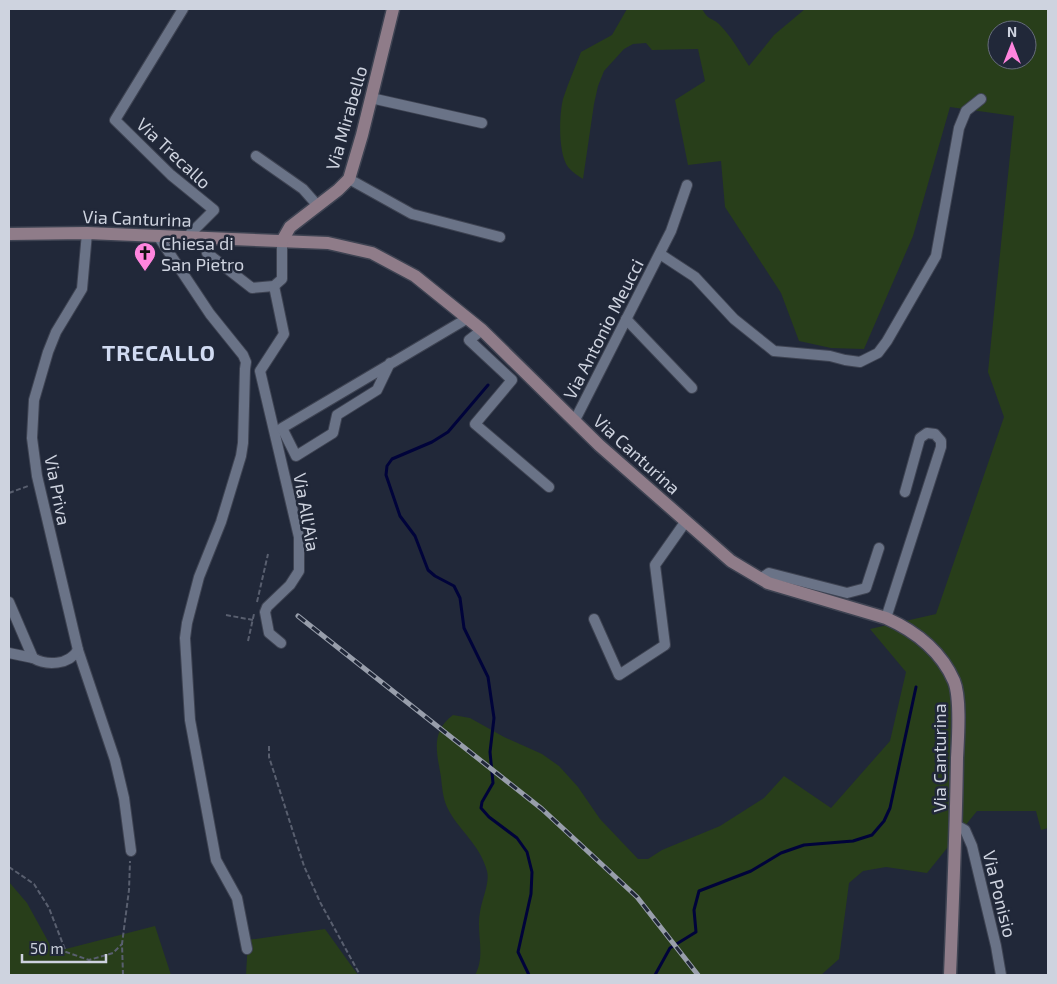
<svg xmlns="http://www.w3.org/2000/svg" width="1057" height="984" font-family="'Exo 2',sans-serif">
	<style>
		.green { fill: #283e1a; fill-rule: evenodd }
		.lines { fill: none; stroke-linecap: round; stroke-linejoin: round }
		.stream { stroke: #00033a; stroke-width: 3 }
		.street-casing { stroke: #3e4352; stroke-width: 12 }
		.secondary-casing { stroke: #3e4352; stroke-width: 15 }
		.path { stroke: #595f6f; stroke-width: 2; stroke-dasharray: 5 2.5; stroke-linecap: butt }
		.street { stroke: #6a7387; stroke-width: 10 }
		.secondary { stroke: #8f7c89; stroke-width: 12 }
		.rail-casing { stroke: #989eab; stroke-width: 5 }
		.rail { stroke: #212839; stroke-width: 3; stroke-dasharray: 9; stroke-linecap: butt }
		.labels { text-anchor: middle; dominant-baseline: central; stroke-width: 5; stroke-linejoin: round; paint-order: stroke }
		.street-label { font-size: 18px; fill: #ced3df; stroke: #212839 }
		.poi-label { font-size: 18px; fill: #ced3df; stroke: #212839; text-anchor: start }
		.district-label { font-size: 22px; font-weight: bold; letter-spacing: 1px; fill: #d1dbf2; stroke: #212839 }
	</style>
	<rect width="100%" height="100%" fill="#212839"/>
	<!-- green -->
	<g class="green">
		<path d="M627,9h75c7,12 9,8 17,15 12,12 21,28 30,42l25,-31 31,-26h243v819l-7,2 -5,-19h-59l-50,62 -41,-6 -23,4 -14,12 -10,76 -18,16h-346c11,-19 1,-42 5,-63 2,-13 10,-29 7,-41 -7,-27 -29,-41 -40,-64 -4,-9 -5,-20 -6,-30 -4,-24 -11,-45 12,-62l17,3 34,19 38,17 17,12 19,21 22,32 38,40h10l14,-9 58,-24 44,-28 20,-22 47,32 59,-67 16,-69 -36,-43 66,-15 68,-197 -16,-45 26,-256 -64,-9 -37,129 -49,113 -33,-1 -32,-7 -18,-48 -56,-86 -4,-46 -33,4 -13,-65 30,-19 -7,-32 -46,1 -6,-7 -13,1 -9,5 -20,22 -6,15 -4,18 -11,75c-5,-3 -11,-7 -15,-12 -10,-14 -9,-51 -5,-68 5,-16 12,-31 18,-47l31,-17zM997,30h30v30h-30z"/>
		<path d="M9,882l18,21 27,49 101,-26 16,49h-162z"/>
		<path d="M325,929l33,46h-112l2,-35z"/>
	</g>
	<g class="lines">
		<!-- stream -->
		<g class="stream">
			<path d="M488,385l-40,47 -16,10 -40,17 -5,7 -1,9 14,41 15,20 13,34 7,6 19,10 6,12 4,30 24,49 6,41 -4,34 3,31 -11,19 -1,6 8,9 28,21 10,14 5,20 -1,22 -13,58 11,23"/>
			<path d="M655,975l15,-27 26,-16 -2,-22 5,-19 52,-20 30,-18 23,-8 49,-4 19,-6 12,-14 6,-13 26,-121"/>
		</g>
		<!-- street casing -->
		<g class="street-casing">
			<g id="street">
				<path d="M183,9l-68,111 56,55 43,35 -27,27"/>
				<path d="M371,98l111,25"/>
				<path d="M256,156l47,33 15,17"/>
				<path d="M349,179l63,35 88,23"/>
				<path d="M87,233l-5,56 -26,43 -8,20 -14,48 -2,38 5,38 41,174 37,110 9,38 7,53"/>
				<path d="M158,236l52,78 33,41 3,7 -1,7 -2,74 -2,13 -20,66 -22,55 -12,46 -2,15 5,82 26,140 21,38 10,51"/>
				<path d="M203,237l4,16 45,35 22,-2 8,-7v-38"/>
				<path d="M660,254l35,23 39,42 40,32 56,5 15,4 15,2 18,-9 9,-12 49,-85 23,-128 7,-17 15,-12"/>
				<path d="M274,286l10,48 -24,37 39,166v34l-9,14 -23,22 -2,5 4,21 12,10"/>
				<path d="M626,319l66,69"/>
				<path d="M482,330l-13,10 43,40 -37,44 74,63"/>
				<path d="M390,363l-13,27 -40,25 -4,18 -37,23 -14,-28 186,-110"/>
				<path d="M575,420l96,-189 16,-46"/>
				<path d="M760,579l9,-6 78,20 19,-5 13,-40"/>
				<path d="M9,602l24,56c14,8 36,7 45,-8"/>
				<path d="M886,618l55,-171v-6l-6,-7 -8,-1 -7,5 -15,54"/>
				<path d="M594,619l25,56 46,-30 -10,-80 31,-44"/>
				<path d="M9,653l24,5"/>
				<path d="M956,825l9,5 7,16 24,100 5,29"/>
			</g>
		</g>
		<!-- secondary casing -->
		<g class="secondary-casing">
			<g id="secondary">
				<path d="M9,234l78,-1 241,10 44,10 43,23 67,54 117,115 132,116 37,22 118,35c29,13 55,33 68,63 7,17 4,57 3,77 -1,72 -4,145 -7,217"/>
				<path d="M282,241l8,-14 48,-37 11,-11 13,-44 31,-126"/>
			</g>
		</g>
		<!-- path -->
		<g class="path">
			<path d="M9,493l19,-7"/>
			<path d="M257,602l11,-48"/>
			<path d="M226,615l27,5"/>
			<path d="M248,641l6,-27"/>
			<path d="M269,746v11l35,109 16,36 40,73"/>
			<path d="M9,867l25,17 15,24 17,44 23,8 24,-7 9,-9"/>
			<path d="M123,975l-1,-31 7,-54 1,-29"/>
		</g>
		<!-- street -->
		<use href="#street" class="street"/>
		<!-- secondary -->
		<use href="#secondary" class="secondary"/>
		<!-- rail casing -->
		<g class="rail-casing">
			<path id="rail" d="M298,616l244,193 95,88 61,78"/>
		</g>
		<!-- rail -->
		<use href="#rail" class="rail"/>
	</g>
	<!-- icons -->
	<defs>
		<g id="church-pin" transform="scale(1.125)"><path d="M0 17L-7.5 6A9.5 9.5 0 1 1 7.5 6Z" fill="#ff85de" stroke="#212839"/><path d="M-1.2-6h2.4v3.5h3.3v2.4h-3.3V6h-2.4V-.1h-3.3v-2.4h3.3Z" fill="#111"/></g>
	</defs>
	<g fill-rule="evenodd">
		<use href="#church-pin" x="145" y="253"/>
	</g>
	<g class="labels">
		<!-- street labels -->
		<g class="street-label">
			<text transform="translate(346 118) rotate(-74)">Via Mirabello</text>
			<text transform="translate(174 153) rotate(43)">Via Trecallo</text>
			<text transform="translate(137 218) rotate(2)">Via Canturina</text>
			<text transform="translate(603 329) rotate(-63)">Via Antonio Meucci</text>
			<text transform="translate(637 454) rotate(42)">Via Canturina</text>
			<text transform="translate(58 490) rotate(79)">Via Priva</text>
			<text transform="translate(307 512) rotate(80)">Via All'Aia</text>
			<text transform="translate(939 758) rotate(-90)">Via Canturina</text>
			<text transform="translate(1000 894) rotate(76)">Via Ponisio</text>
		</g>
		<!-- poi labels -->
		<g class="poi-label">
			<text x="161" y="243">Chiesa di<tspan x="161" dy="21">San Pietro</tspan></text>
		</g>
		<!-- district labels -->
		<g class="district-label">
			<text x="159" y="352">TRECALLO</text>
		</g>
	</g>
	<!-- border -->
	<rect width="1057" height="984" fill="none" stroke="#ced3df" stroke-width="20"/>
	<!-- north arrow -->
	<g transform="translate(1012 45)"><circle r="24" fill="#212839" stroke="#666c7b"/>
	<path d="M0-4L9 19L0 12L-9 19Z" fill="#ff85de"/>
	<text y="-8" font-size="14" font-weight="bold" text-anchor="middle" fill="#ced3df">N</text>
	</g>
	<!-- scale -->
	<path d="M22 954v8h84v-8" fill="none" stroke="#ced3df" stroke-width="2.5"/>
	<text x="30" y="954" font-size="15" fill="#ced3df" stroke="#212839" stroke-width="4" paint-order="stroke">50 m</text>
</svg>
